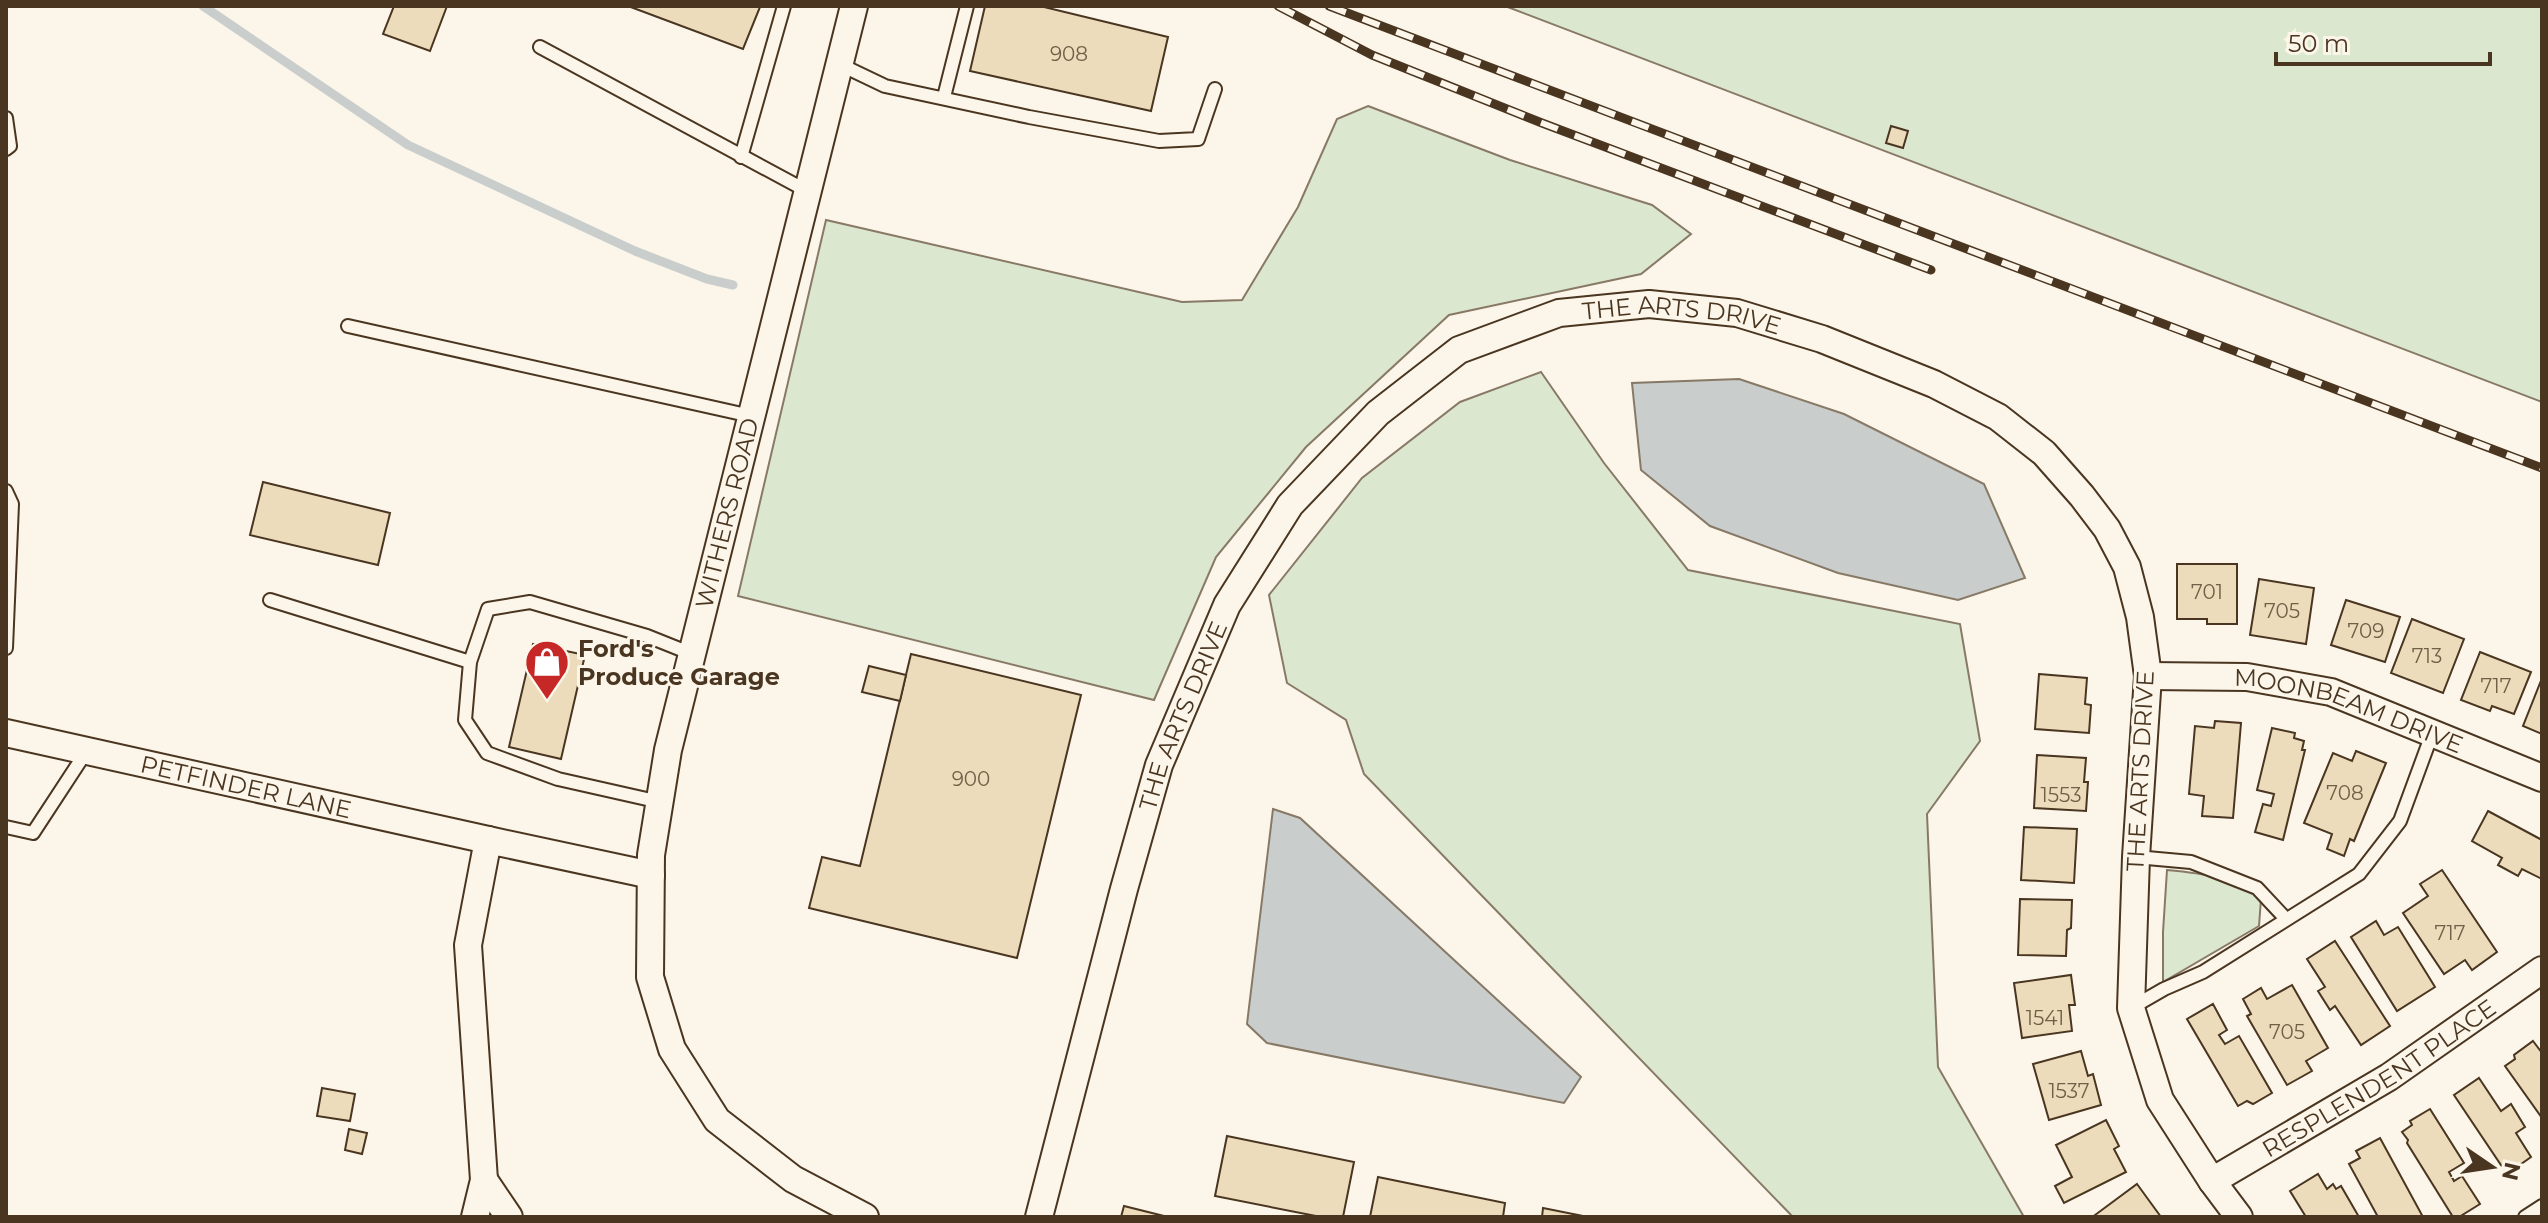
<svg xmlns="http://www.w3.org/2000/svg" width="2548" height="1223" font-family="Montserrat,sans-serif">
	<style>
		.green { fill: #dce7d0; stroke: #887966; stroke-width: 2 }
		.water { fill: #c9cecd; stroke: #887966; stroke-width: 2 }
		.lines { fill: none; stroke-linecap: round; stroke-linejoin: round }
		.stream { stroke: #c9cecd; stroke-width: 9 }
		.building { fill: #ecdcbc; stroke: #4a3520; stroke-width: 2 }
		.lane-casing { stroke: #4a3520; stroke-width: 16 }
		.street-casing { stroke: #4a3520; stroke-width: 30 }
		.lane { stroke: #fbf6e9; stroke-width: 12 }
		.street { stroke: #fbf6e9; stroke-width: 26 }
		.rail-casing { stroke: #4a3520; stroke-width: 9 }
		.rail { stroke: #fbf6e9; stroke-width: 6; stroke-dasharray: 18; stroke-linecap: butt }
		.labels { text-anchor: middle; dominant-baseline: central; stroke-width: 6; stroke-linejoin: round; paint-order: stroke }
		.number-label { font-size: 20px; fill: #725f47 }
		.street-label { font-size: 24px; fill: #4a3520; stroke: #fbf6e9 }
		.poi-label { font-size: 24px; font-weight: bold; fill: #4a3520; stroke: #fbf6e9; text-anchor: start }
	</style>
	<rect width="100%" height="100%" fill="#fbf6e9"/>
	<!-- green -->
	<g class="green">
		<path d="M1505,6h1037v396z"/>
		<path d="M1368,106l142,54 142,45 39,29 -50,40 -192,41 -143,132 -90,110 -62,143 -416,-104 88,-376 356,82 60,-2 56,-93 39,-88z"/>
		<path d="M1541,372l63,91 84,107 272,54 20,117 -53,73 11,253 86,150h-231l-429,-443 -18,-54 -59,-37 -18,-88 93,-117 98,-76z"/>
		<path d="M2167,870c32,3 70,7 94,29l-2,27 -96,56v-50z"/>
	</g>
	<!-- water -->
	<g class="water">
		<path d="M1739,379l105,35 140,70 41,94 -67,22 -120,-27 -128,-47 -69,-56 -9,-87z"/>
		<path d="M1273,809l27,9 281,259 -17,26 -297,-60 -20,-19z"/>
	</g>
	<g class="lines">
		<!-- stream -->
		<path class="stream" d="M203,6l205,139 227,106 72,28 26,6"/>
	</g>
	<!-- building -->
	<g class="building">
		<path d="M394,6h53l-17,45 -47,-17z"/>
		<path d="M628,6h130l2,1 -17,42z"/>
		<path d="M985,6h55l128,31 -17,74 -181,-40z"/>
		<path d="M1891,126l17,5 -5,17 -17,-5z"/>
		<path d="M263,482l127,31 -12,52 -128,-30z"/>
		<path d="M2177,564h60v60h-30v-5h-30z"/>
		<path d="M2259,579l55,9 -8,56 -56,-9z"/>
		<path d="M2346,600l54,17 -15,45 -54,-17z"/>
		<path d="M2412,619l52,20 -21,54 -52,-20z"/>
		<path d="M533,644l52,11 -24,104 -52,-12z"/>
		<path d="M2480,652l51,20 -17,42 -22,-8 -2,5 -29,-11z"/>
		<path d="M911,654l170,41 -64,263 -208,-50 13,-51 38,9z"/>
		<path d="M869,666l37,9 -6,26 -38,-9z"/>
		<path d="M2039,674l48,4 -2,26 6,1 -2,28 -54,-4z"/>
		<path d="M2542,678v56l-19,-8z"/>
		<path d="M2215,721l26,2 -8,95 -31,-2 2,-20 -15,-2 6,-68 19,2z"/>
		<path d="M2272,728l23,5 -1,5 10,3 -2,9h3l-22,90 -28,-8 8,-28 8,2 3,-12 -17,-4z"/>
		<path d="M2356,751l30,12 -32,78 -4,-2 -6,17 -17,-7 5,-15 -28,-11 29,-70 19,8z"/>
		<path d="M2037,755l49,3 -2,24h4l-2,29 -52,-3z"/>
		<path d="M2488,811l54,29v39l-20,-10 -4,7 -20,-11 4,-7 -30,-17z"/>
		<path d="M2024,827l53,2 -3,54 -53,-3z"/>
		<path d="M2442,870l55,82 -25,18 -7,-10 -21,14 -41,-61 25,-17 -8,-12z"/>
		<path d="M2020,899l52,1 -1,28 -4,2 -1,26 -48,-1z"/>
		<path d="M2376,921l8,14 14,-8 37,60 -38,24 -46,-74z"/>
		<path d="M2335,941l55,85 -29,19 -26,-39 -5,4 -12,-19 7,-4 -18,-28z"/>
		<path d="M2071,975l4,30h-6l3,26 -50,7 -8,-55z"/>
		<path d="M2292,985l36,63 -22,13 6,10 -25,14 -40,-69 4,-2 -8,-15 18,-11 6,11z"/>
		<path d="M2213,1004l14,26 -8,5 6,9 14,-8 33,57 -19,11 -6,-3 -9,5 -51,-87z"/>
		<path d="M2533,1041l9,12v65l-37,-52 10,-7 -1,-4z"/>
		<path d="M2081,1051l7,25 5,-2 8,31 -52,15 -16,-56z"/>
		<path d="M2479,1078l22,33 10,-7 14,23 -9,6 15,24 -24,17 -53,-79z"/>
		<path d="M322,1088l33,6 -5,27 -33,-5z"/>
		<path d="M2430,1109l34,54 -15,9 5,9 8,-5 18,28 -21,13h-6l-46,-74 1,-3 -6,-8 10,-7 -2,-4z"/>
		<path d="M2106,1120l13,26 -5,3 12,23 -62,31 -9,-17 17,-9 -16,-32z"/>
		<path d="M349,1129l18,4 -5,21 -17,-4z"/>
		<path d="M1227,1136l127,26 -11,55h-22l-106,-21z"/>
		<path d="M2380,1138l43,79h-45l-29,-53 11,-6 -4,-7z"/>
		<path d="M2318,1174l9,15 6,-5 3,5 5,-3 18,31h-53l-16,-26z"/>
		<path d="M1378,1177l127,26 -2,14h-133z"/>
		<path d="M2137,1184l24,33h-64l-2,-2z"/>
		<path d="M1124,1206l44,11h-47z"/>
		<path d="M1543,1208l45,9h-46z"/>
	</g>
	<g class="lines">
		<!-- lane casing -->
		<g class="lane-casing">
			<g id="lane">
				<path d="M540,47l267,144"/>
				<path d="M839,64l46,22 144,31 130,24 39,-2 17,-50"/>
				<path d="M944,97l23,-91"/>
				<path d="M6,118l4,28 -4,3"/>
				<path d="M741,157l43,-151"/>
				<path d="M348,326l403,90"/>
				<path d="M6,491l6,13 -6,144"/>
				<path d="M270,600l200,62"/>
				<path d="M660,802l-102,-23 -71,-26 -22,-33 5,-58 18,-53 42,-7 117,34 45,18"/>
				<path d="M6,827l27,6 53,-81"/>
				<path d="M2136,857l55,5 66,26 29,31"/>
				<path d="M2131,1008l33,-19 39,-17 156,-98 41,-53 32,-87"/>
				<path d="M2525,1217l17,-11"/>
			</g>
		</g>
		<!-- street casing -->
		<g class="street-casing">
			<g id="street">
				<path d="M854,6l-186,744 -17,105 -1,122 22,72 45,71 76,59 72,38"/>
				<path id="s1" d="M2148,676l99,1 84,15 211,86"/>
				<path id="s2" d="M6,733l482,107"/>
				<path d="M484,1180l25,37"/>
				<path id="s3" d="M2212,1181l177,-104 153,-107"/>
				<path d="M475,1217l9,-37 -16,-235 20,-105 163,35"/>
				<path id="s4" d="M1039,1217l85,-328 35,-124 68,-160 63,-100 88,-92 81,-63 100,-37 90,-9 88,9 85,26 112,45 64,33 46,36 38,43 25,33 20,38 13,50 8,59 -12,181 -5,151 29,92 52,81 27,36"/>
			</g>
		</g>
		<!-- lane -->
		<use href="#lane" class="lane"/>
		<!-- street -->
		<use href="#street" class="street"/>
		<!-- rail casing -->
		<g class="rail-casing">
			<g id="rail">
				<path d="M1278,6l94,49 170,68 389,147"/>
				<path d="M1329,6l1213,462"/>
			</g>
		</g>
		<!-- rail -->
		<use href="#rail" class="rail"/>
	</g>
	<!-- icons -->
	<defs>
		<g id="shop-pin" transform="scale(2.3)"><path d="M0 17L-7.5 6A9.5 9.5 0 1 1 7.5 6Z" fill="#c62828" stroke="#fbf6e9"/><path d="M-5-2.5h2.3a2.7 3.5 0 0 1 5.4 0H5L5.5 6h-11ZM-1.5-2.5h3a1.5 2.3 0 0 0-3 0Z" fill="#fff"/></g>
	</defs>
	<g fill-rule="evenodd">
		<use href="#shop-pin" x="547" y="662"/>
	</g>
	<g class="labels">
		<!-- number labels -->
		<g class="number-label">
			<text x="1069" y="54">908</text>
			<text x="2207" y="592">701</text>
			<text x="2282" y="611">705</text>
			<text x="2366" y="631">709</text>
			<text x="2427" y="656">713</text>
			<text x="2496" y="686">717</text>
			<text x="971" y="779">900</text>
			<text x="2345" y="793">708</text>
			<text x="2061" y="795">1553</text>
			<text x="2450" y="933">717</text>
			<text x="2045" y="1018">1541</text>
			<text x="2287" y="1032">705</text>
			<text x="2069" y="1091">1537</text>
		</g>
		<!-- street labels -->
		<g class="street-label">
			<text stroke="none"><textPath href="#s4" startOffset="1220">THE ARTS DRIVE</textPath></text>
			<text transform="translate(727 513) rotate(-76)">WITHERS ROAD</text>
			<text stroke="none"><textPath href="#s1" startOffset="206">MOONBEAM DRIVE</textPath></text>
			<text stroke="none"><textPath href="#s4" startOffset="522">THE ARTS DRIVE</textPath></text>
			<text transform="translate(2140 771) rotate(-87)">THE ARTS DRIVE</text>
			<text stroke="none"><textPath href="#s2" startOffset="246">PETFINDER LANE</textPath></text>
			<text stroke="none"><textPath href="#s3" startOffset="196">RESPLENDENT PLACE</textPath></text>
		</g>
		<!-- poi labels -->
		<g class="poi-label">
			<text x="578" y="648">Ford's<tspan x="578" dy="28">Produce Garage</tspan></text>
		</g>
	</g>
	<!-- border -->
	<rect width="2548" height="1223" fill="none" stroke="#4a3520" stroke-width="16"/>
	<!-- north arrow -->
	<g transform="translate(2492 1167) rotate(103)" stroke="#fbf6e9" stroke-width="6" paint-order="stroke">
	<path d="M0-6L14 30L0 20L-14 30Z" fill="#4a3520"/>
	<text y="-12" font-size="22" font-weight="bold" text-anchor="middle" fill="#4a3520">N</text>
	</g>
	<!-- scale -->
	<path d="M2276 52v12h214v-12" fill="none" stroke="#4a3520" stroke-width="4"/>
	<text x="2288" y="52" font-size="24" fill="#4a3520" stroke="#fbf6e9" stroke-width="6" paint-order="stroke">50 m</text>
</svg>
